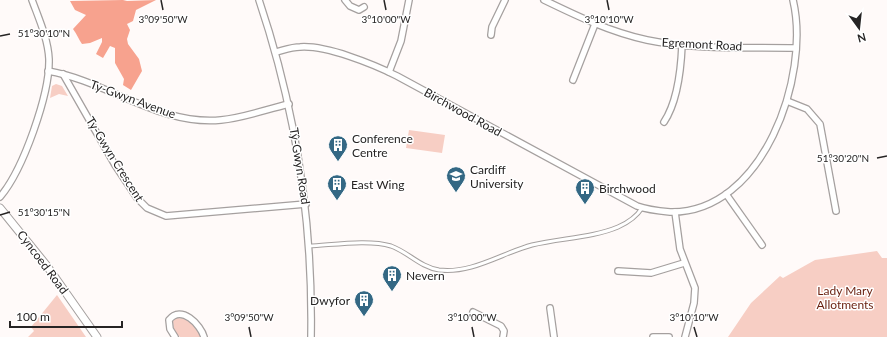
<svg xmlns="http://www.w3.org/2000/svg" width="887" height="337" font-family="Lato,sans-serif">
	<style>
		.green { fill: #f7cec4 }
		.forest { fill: #f7a28e }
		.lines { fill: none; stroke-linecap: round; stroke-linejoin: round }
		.service-casing { stroke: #a5a09f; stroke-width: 5 }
		.minor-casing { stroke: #a5a09f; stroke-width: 8 }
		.tertiary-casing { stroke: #a5a09f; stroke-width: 9 }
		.service { stroke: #fff; stroke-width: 3 }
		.minor { stroke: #fff; stroke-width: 5.5 }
		.tertiary { stroke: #fff; stroke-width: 7 }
		.ticks { fill: none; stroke: #262424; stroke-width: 1.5 }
		.labels { text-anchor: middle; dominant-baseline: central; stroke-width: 3; stroke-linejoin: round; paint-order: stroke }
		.street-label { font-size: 12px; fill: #262424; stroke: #fff }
		.poi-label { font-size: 12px; fill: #262424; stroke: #fff; text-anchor: start }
		.park-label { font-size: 12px; fill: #691f0e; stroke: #fff }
		.ticks-label { font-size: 10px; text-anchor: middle; fill: #262424; stroke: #fff; stroke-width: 3; stroke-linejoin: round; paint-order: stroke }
	</style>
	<rect width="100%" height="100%" fill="#fffaf9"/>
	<!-- green -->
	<g class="green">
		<path d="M56,84l6,2 6,10 -9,-2 -9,4 2,-12z"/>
		<path d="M409,130l36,5 -3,18 -36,-5z"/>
		<path d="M877,251l5,7h5v79h-159l23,-34 29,-27 3,2 32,-18z"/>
		<path d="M57,295l29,42h-58l6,-6 -3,-4z"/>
		<path d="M176,318c12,-1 21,8 25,19h-21l-6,-6 -1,-10z"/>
	</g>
	<!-- forest -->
	<path class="forest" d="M123,0l4,1 29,-1 -20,10 -3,11 -6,3 3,6 -3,9 1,5 11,15 3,12 -11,19 -8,-5 1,-6 -9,-16v-15l-5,-2 -7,12 -7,-4 6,-12v-4l-12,5 -8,1c-3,-4 -5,-10 -9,-15l13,-14 -11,-5 -5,-9z"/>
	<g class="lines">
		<!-- service casing -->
		<g class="service-casing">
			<path id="service" d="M309,246c23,-1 60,-7 82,0 17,6 29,21 48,24 33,4 63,-17 93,-25 28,-7 60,-7 86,-18 9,-4 19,-11 24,-19"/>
		</g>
		<!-- minor casing -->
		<g class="minor-casing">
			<g id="minor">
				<path d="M259,0c37,110 54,221 52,337"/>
				<path d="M345,0l5,6 9,4 5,-3"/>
				<path d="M544,0c33,16 66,32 103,40 48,10 100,7 149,8"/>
				<path d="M491,35l1,-8 13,-27"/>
				<path d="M276,52c8,-2 16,-5 24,-5 26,-2 73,17 97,29l240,130c11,4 22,5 33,6 93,2 141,-136 123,-212"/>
				<path d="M48,71c59,10 111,55 173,49 23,-2 46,-11 68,-16"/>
				<path d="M389,72l12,-31 8,-41"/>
				<path d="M63,74l52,91 22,33 10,10 19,8 140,-12"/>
				<path d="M573,80l22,-56"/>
				<path d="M787,101l20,8 13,15 16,87"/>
				<path d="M664,122c14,-21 17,-53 18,-77"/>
				<path d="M726,194l36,51"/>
				<path d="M0,197c23,-27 50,-103 49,-138 -1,-20 -10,-40 -17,-59"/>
				<path d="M675,212l5,37 15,39 -1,15 -9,34"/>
				<path d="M618,271l33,2 33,-10"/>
				<path d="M550,308l4,29"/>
				<path d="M473,312l28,14 3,5 -1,6"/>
				<path d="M175,337l-5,-8 -1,-9c12,-16 32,5 35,17"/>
				<path d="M653,337h16"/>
			</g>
		</g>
		<!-- tertiary casing -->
		<g class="tertiary-casing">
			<path id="tertiary" d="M0,208l47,58 50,71"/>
		</g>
		<!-- service -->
		<use href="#service" class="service"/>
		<!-- minor -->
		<use href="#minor" class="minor"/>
		<!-- tertiary -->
		<use href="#tertiary" class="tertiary"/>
	</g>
	<!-- ticks -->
	<path class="ticks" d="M161,0l2,10M384,0l2,10M607,0l2,10M0,36l10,-2M877,158l10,-2M0,215l10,-3M249,327l2,10M472,327l2,10M694,327l3,10"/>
	<!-- icons -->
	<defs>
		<g id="building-pin" transform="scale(1)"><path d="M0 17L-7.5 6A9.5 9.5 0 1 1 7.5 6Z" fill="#346884" stroke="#fff"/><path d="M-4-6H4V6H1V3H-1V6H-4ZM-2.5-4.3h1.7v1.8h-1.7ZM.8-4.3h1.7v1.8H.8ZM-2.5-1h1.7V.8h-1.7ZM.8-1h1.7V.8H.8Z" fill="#fff"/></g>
		<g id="university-pin" transform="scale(1)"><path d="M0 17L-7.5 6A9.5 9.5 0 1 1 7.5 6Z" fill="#346884" stroke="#fff"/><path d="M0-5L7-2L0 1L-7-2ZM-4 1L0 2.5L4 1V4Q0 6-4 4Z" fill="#fff"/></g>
	</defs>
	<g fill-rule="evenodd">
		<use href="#building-pin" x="338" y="145"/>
		<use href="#university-pin" x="456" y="176"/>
		<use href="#building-pin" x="337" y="184"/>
		<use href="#building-pin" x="585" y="188"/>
		<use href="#building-pin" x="392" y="275"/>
		<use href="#building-pin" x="364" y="300"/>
	</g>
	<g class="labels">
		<!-- street labels -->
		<g class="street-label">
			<text transform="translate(702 44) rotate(3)">Egremont Road</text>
			<text transform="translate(133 99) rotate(20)">Ty-Gwyn Avenue</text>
			<text transform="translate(463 112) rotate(29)">Birchwood Road</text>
			<text transform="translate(115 159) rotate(58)">Ty-Gwyn Crescent</text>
			<text transform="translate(300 166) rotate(81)">Tŷ-Gwyn Road</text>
			<text transform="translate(43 262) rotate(53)">Cyncoed Road</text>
		</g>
		<!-- poi labels -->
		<g class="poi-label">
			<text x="352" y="138">Conference<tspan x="352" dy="14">Centre</tspan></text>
			<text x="470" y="169">Cardiff<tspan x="470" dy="14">University</tspan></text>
			<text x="351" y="184">East Wing</text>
			<text x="599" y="188">Birchwood</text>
			<text x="406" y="275">Nevern</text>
			<text x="350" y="300" text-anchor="end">Dwyfor</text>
		</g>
		<!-- park labels -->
		<g class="park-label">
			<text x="845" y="290">Lady Mary<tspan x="845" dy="14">Allotments</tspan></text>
		</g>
	</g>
	<g class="ticks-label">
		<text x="163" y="23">3°09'50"W</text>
		<text x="386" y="23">3°10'00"W</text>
		<text x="609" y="23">3°10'10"W</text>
		<text x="44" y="37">51°30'10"N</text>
		<text x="843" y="162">51°30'20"N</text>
		<text x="44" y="216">51°30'15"N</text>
		<text x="249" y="321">3°09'50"W</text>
		<text x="472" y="321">3°10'00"W</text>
		<text x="694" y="321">3°10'10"W</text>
	</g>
	<!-- north arrow -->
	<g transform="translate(859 28) rotate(165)" stroke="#ffffff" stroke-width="3" paint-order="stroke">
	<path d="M0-3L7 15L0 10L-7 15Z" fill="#262424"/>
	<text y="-6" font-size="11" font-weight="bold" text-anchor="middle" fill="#262424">N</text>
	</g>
	<!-- scale -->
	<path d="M10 321v6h112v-6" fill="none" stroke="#262424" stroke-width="2"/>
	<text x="16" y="321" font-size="12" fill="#262424" stroke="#ffffff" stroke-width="3" paint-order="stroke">100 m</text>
</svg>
